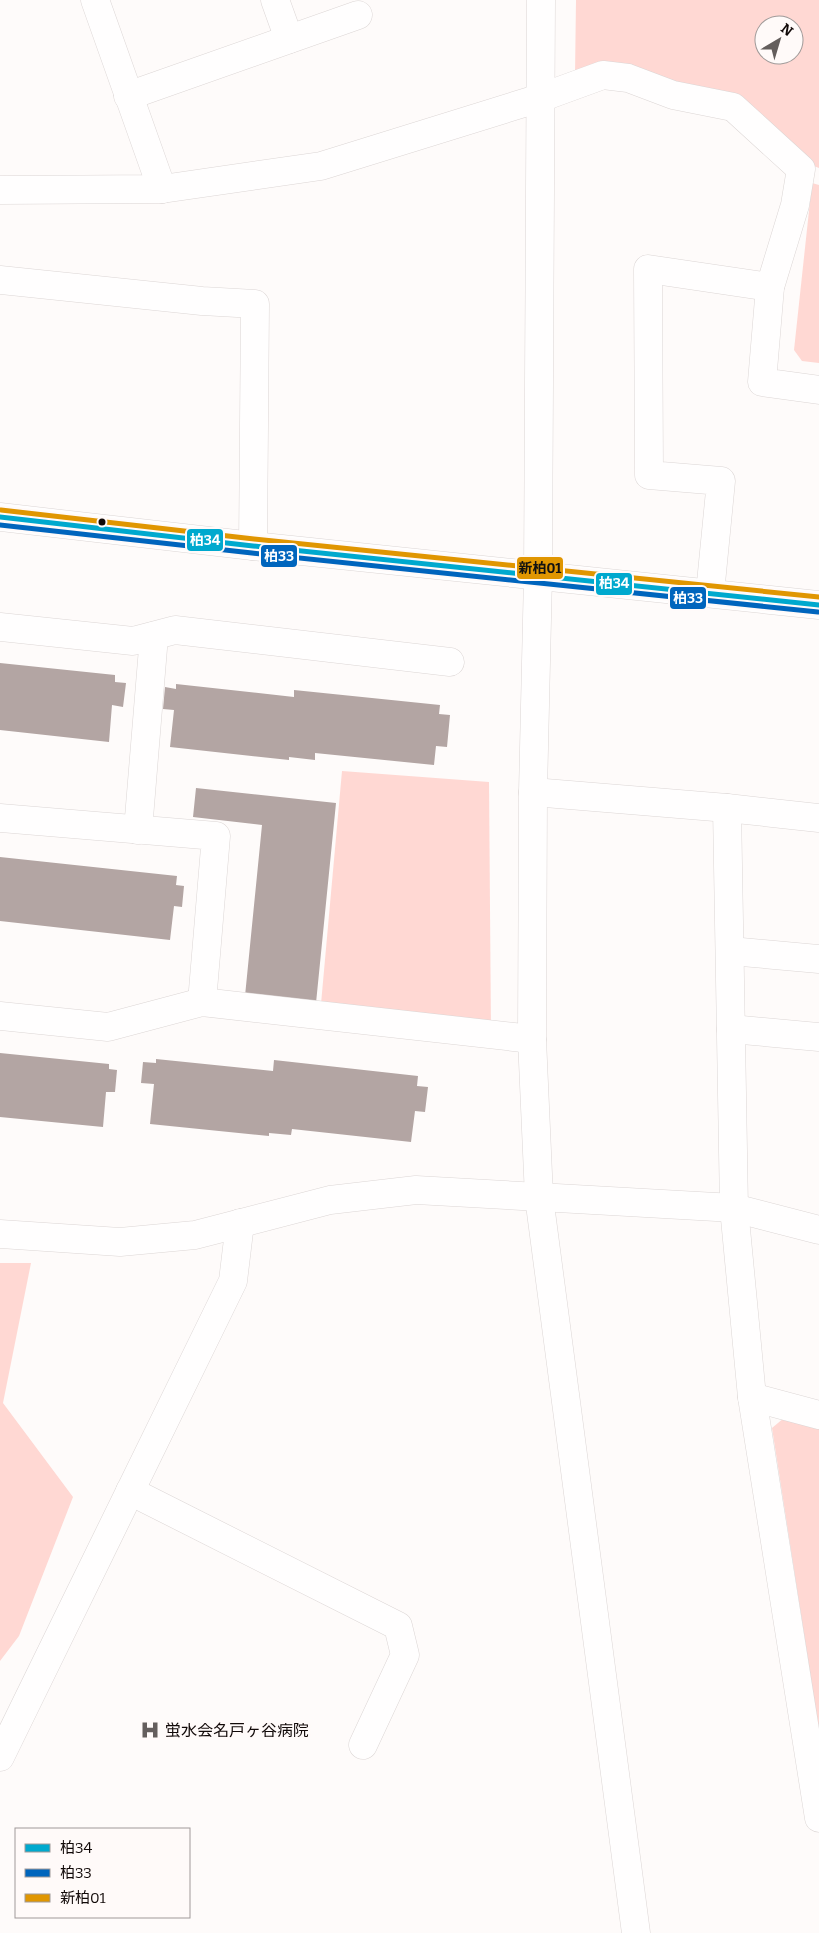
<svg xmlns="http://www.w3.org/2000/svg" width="819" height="1933" font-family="Bitter,'Noto Sans JP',serif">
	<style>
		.green { fill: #ffd8d3; fill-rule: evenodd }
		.building { fill: #b3a5a3 }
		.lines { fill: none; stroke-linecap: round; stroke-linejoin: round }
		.minor-casing { stroke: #dcd6d5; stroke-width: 29 }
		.minor { stroke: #fffefe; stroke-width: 28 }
		.bus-1-casing { stroke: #fffaf9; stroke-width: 9 }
		.bus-2-casing { stroke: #fffaf9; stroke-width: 9 }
		.bus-3-casing { stroke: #fffaf9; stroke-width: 9 }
		.bus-1 { stroke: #00a9ce; stroke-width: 5 }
		.bus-2 { stroke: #0065bd; stroke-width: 5 }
		.bus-3 { stroke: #e09601; stroke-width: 5 }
		.bus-dot { fill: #110908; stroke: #fffaf9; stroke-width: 2 }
		.labels { text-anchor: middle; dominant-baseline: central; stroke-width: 5; stroke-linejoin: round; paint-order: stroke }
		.poi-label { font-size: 16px; fill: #110908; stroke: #fffaf9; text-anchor: start }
		.line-badge { stroke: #fffaf9; stroke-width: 2 }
		.badge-label { font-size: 14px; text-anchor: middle; font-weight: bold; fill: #fff }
		.pale-badge-label { font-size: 14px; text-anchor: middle; font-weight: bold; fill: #111 }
	</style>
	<rect width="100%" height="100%" fill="#fefbfa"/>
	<!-- green -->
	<g class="green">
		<path d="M576,0h243v168l-5,-2 -79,-67 -160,-24zM764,25h30v30h-30z"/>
		<path d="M812,183l7,2v178l-17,-2 -8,-11z"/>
		<path d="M342,771l147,11 2,251 -171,-18z"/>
		<path d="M0,1263h31l-28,140 70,94 -54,139 -19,25z"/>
		<path d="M784,1418l35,9v303l-47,-302z"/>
	</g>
	<!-- building -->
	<g class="building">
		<path d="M0,663l115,12v7l11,1 -3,24 -11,-2 -3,37 -109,-12z"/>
		<path d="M176,684l118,13v-7l146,15 -1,9 11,1 -3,32 -11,-1 -2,19 -119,-12v7l-26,-3v3l-119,-13 4,-37 -11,-1 2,-22 11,2z"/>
		<path d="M196,788l140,15 -20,200 -71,-7 17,-171 -69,-8z"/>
		<path d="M0,857l177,19 -1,9 8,1 -2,21 -8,-1 -4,34 -170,-19z"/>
		<path d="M0,1053l109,11v5l8,1 -2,22h-9l-3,35 -103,-10z"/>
		<path d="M156,1059l117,12 1,-11 144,16 -1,10 11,1 -3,25 -10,-1 -4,31 -119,-13 -1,6 -22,-2v3l-119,-12 4,-40 -13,-1 2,-21 13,1z"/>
	</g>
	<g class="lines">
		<!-- minor casing -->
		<g class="minor-casing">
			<g id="minor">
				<path d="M95,0l67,189"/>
				<path d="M275,0l14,39"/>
				<path d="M541,0l-3,576 -5,216 -1,247 7,158 97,736"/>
				<path d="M128,96l230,-81"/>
				<path d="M0,190l162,-1 159,-23 219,-68 63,-23 25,3 45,17 60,12 68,62 -6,36 -25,82 -8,95 57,8"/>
				<path d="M0,280l202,21 53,3 -2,242"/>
				<path d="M0,517l253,29 566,59"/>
				<path d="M710,593l11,-112 -72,-6 -1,-206 122,18"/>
				<path d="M0,627l133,14 42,-11 275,32"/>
				<path d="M533,792l194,16 92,10"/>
				<path d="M727,808l7,400 18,189 67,421"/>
				<path d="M0,818l216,18 -14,166"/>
				<path d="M138,830l16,-194"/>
				<path d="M730,951l89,8"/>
				<path d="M0,1016l108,11 94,-25 330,37"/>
				<path d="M731,1029l88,8"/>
				<path d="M0,1234l120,8 75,-7 135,-35 86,-10 318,18 85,22"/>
				<path d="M752,1397l67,18"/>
				<path d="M130,1491l268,135 7,29 -42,90"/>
				<path d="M0,1757l233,-476 7,-58"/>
			</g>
		</g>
		<!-- minor -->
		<use href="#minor" class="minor"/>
		<!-- bus-1 casing -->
		<g class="bus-1-casing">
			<path id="bus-1" d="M0,517l253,29 566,59"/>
		</g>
		<!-- bus-2 casing -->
		<g class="bus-2-casing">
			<path id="bus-2" d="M0,525l252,28 566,59"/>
		</g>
		<!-- bus-3 casing -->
		<g class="bus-3-casing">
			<path id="bus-3" d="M1,510l253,29 565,58"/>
		</g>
		<!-- bus-1 -->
		<use href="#bus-1" class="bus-1"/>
		<!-- bus-2 -->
		<use href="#bus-2" class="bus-2"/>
		<!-- bus-3 -->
		<use href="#bus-3" class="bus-3"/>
	</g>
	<!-- icons -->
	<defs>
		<g id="hospital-bare" transform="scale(1.5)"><path d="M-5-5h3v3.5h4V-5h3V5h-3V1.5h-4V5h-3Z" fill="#645e5d" stroke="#fffaf9" stroke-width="2.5" paint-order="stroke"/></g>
	</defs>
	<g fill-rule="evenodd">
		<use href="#hospital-bare" x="150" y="1730"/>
	</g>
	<!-- markers -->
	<circle class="bus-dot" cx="102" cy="522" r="4.5"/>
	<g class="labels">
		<!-- poi labels -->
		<g class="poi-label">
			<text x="165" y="1730">蛍水会名戸ヶ谷病院</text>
		</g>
	</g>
	<g class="line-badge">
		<rect x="186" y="528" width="38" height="24" rx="5" fill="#00a9ce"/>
		<rect x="260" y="544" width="38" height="24" rx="5" fill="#0065bd"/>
		<rect x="516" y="556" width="48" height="24" rx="5" fill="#e09601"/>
		<rect x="595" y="572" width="38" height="24" rx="5" fill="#00a9ce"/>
		<rect x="669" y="586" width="38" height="24" rx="5" fill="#0065bd"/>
	</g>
	<g class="badge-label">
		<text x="205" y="545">柏34</text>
		<text x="279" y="561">柏33</text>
		<text x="614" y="588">柏34</text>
		<text x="688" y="603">柏33</text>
	</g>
	<g class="pale-badge-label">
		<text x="540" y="573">新柏01</text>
	</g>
	<!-- legend -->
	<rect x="15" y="1828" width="175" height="90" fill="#fffaf9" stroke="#a09a99"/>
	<rect x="25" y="1844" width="25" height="8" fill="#00a9ce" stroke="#a09a99"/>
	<text x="60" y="1853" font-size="15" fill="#110908">柏34</text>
	<rect x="25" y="1869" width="25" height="8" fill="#0065bd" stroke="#a09a99"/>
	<text x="60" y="1878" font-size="15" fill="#110908">柏33</text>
	<rect x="25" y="1894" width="25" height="8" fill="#e09601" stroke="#a09a99"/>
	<text x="60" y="1903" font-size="15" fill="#110908">新柏01</text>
	<!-- north arrow -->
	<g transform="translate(779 40) rotate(38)"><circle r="24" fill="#fffaf9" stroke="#a09a99"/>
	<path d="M0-4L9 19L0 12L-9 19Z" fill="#645e5d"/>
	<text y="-8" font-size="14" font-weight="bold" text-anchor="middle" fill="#110908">N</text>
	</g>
</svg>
